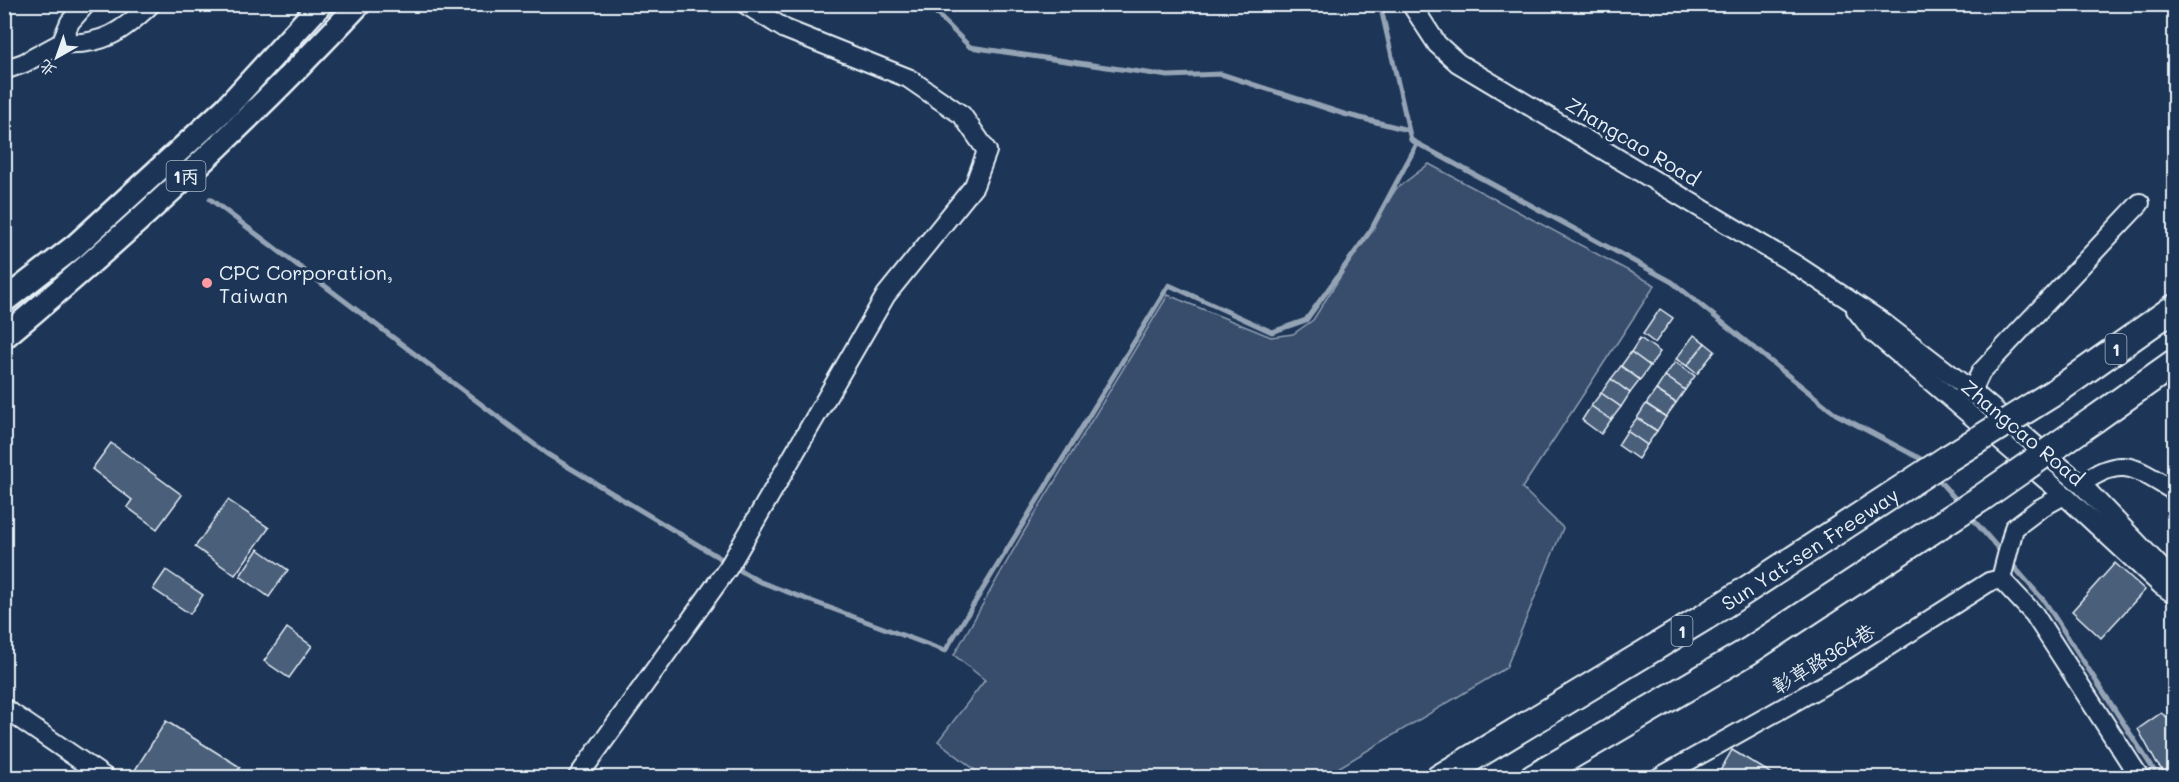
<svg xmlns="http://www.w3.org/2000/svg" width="2179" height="782" font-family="Mali,'LXGW WenKai TC',sans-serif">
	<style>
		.green { fill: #374d6c; stroke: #909fb2; stroke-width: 1.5 }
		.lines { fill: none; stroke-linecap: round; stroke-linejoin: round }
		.stream { stroke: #95a4b5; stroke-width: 5 }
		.building { fill: #495e7a; stroke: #e8f1f8; stroke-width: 1.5 }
		.minor-casing { stroke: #e8f1f8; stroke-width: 22 }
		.major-casing { stroke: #e8f1f8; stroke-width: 27 }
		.highway-casing { stroke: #e8f1f8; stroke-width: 30 }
		.minor { stroke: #1d3557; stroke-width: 18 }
		.major { stroke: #1d3557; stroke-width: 22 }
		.highway { stroke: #1d3557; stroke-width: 26 }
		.highway-bridge-casing { stroke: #e8f1f8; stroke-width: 30; stroke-linecap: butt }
		.highway-bridge { stroke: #1d3557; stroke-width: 26 }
		.poi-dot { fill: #ff9aa2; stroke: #1d3557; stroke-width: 2 }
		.labels { text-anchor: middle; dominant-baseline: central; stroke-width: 6; stroke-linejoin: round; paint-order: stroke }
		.shield { fill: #1d3557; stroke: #abb9c8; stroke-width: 1.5 }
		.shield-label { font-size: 18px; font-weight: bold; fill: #e8f1f8 }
		.street-label { font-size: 20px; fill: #e8f1f8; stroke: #1d3557 }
		.poi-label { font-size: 20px; fill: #e8f1f8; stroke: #1d3557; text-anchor: start }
	</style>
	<rect width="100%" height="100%" fill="#1d3557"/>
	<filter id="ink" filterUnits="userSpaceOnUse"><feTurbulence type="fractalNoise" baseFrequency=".0167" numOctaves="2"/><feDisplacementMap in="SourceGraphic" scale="12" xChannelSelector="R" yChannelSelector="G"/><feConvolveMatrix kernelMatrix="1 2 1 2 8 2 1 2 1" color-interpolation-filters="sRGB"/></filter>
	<g filter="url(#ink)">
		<!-- green -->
		<path class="green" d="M1429,164l226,121 -133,203 41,40 -57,140 -183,109h-339l-46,-36 47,-61 -31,-25 68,-120 146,-240 103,42 22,-3 20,-14 83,-131z"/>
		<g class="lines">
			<!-- stream -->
			<g class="stream">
				<path d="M916,4l19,8 35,35 198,29 53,-2 123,40 64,16"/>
				<path d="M1380,4l31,136 261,142 164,132 85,45 5,6"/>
				<path d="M210,199l337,255 211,127 187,70 224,-366 103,47 34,-12 65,-90 46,-86"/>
				<path d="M1934,475l26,29"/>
				<path d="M1970,516l33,38"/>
				<path d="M2009,561l36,41 114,176"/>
			</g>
		</g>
		<!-- building -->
		<g class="building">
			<path d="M1660,309l13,9 -18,25 -12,-9z"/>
			<path d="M1694,335l11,8 -18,23 -11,-7z"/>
			<path d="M1640,338l20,14 -10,14 -19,-14z"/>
			<path d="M1705,343l10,8 -18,23 -10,-8z"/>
			<path d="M1631,352l19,14 -10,14 -19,-14z"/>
			<path d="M1675,362l20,14 -10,14 -20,-14z"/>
			<path d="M1621,366l19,14 -10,13 -19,-14z"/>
			<path d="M1665,376l20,14 -9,13 -20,-13z"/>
			<path d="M1611,379l19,14 -9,14 -20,-14z"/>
			<path d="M1656,390l20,13 -10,14 -20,-13z"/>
			<path d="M1601,393l20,14 -10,13 -20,-14z"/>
			<path d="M1646,404l20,13 -9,14 -20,-13z"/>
			<path d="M1591,406l20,14 -10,14 -19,-14z"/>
			<path d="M1637,418l20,13 -10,14 -20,-14z"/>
			<path d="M1627,431l20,14 -9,14 -20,-14z"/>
			<path d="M111,443l71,52 -25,34 -30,-22 5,-7 -40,-31z"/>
			<path d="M228,500l41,28 -34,47 -40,-28z"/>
			<path d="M258,549l30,21 -19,27 -29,-21z"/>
			<path d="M2115,563l30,27 -44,48 -29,-27z"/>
			<path d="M166,570l37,25 -13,19 -37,-25z"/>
			<path d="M287,628l25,18 -23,32 -25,-17z"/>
			<path d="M2161,713l13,9v56l-7,-3 -10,-11 -19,-35z"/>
			<path d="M166,721l74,46 -7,11h-85l-13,-8z"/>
			<path d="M1732,750l47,28h-63z"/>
		</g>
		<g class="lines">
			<!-- minor casing -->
			<g class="minor-casing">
				<g id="minor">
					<path d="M1411,4l26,40 21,19 338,202 85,56 91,70 109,93 93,97"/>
					<path d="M61,43c41,3 61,-11 90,-39"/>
					<path d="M4,70l20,-7 37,-20 9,-21 16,-18"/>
					<path d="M1856,310l18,23 190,162 97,90 13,9"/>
					<path d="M1972,391l9,-19 159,-169"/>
					<path d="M2081,484c41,-30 54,-16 93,7"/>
					<path d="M2001,579l33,35 106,164"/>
					<path d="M4,708l102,70"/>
					<path d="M577,778l151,-210 158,-273 88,-109 13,-35 -25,-36 -54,-37 -123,-49 -40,-25"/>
					<path d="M1658,778l196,-110 135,-86 12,-3 13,-51 25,-19 25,-14"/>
				</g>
			</g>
			<!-- major casing -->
			<g class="major-casing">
				<g id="major">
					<path d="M4,301l71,-55 151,-138 95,-104"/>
					<path d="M4,337c125,-104 244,-214 355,-333"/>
				</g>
			</g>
			<!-- highway casing -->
			<g class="highway-casing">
				<g id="highway">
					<path d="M2058,390l116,-82"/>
					<path d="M2095,419l79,-56"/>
					<path id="s1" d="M1439,778l266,-161 242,-158"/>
					<path d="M1533,778l216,-127 231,-152"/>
				</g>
			</g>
			<!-- minor -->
			<use href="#minor" class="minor"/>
			<!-- major -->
			<use href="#major" class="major"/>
			<!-- highway -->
			<use href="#highway" class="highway"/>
			<!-- highway-bridge casing -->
			<g class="highway-bridge-casing">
				<g id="highway-bridge">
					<path d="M1947,459l111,-69"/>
					<path d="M1980,499l115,-80"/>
				</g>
			</g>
			<!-- highway-bridge -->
			<use href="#highway-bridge" class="highway-bridge"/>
		</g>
	</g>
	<!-- markers -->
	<circle class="poi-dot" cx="207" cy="283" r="6"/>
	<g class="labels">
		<!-- shield labels -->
		<g class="shield">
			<rect x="166.5" y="161" width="39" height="30" rx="4.5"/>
			<rect x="2105.5" y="334" width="21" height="30" rx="4.5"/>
			<rect x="1671.5" y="616" width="21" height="30" rx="4.5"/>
		</g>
		<g class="shield-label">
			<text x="186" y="176">1丙</text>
			<text x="2116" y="349">1</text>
			<text x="1682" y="631">1</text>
		</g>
		<!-- street labels -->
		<g class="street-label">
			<text transform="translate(1633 141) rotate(31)">Zhangcao Road</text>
			<text transform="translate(2023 432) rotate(40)">Zhangcao Road</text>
			<text stroke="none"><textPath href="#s1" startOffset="436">Sun Yat-sen Freeway</textPath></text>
			<text transform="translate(1823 658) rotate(-31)">彰草路364巷</text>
		</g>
		<!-- poi labels -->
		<g class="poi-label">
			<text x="219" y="272">CPC Corporation,<tspan x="219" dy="23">Taiwan</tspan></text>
		</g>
	</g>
	<!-- margin -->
	<rect width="2179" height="782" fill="none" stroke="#1d3557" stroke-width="24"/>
	<rect x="12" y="12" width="2155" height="758" fill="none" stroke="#e8f1f8" stroke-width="2" filter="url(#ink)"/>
	<!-- north arrow -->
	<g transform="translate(57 57) rotate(220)" stroke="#1d3557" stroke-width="4.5" paint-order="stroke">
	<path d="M0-4.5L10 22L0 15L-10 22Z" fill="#e8f1f8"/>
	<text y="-9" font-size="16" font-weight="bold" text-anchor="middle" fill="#e8f1f8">北</text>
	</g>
</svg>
